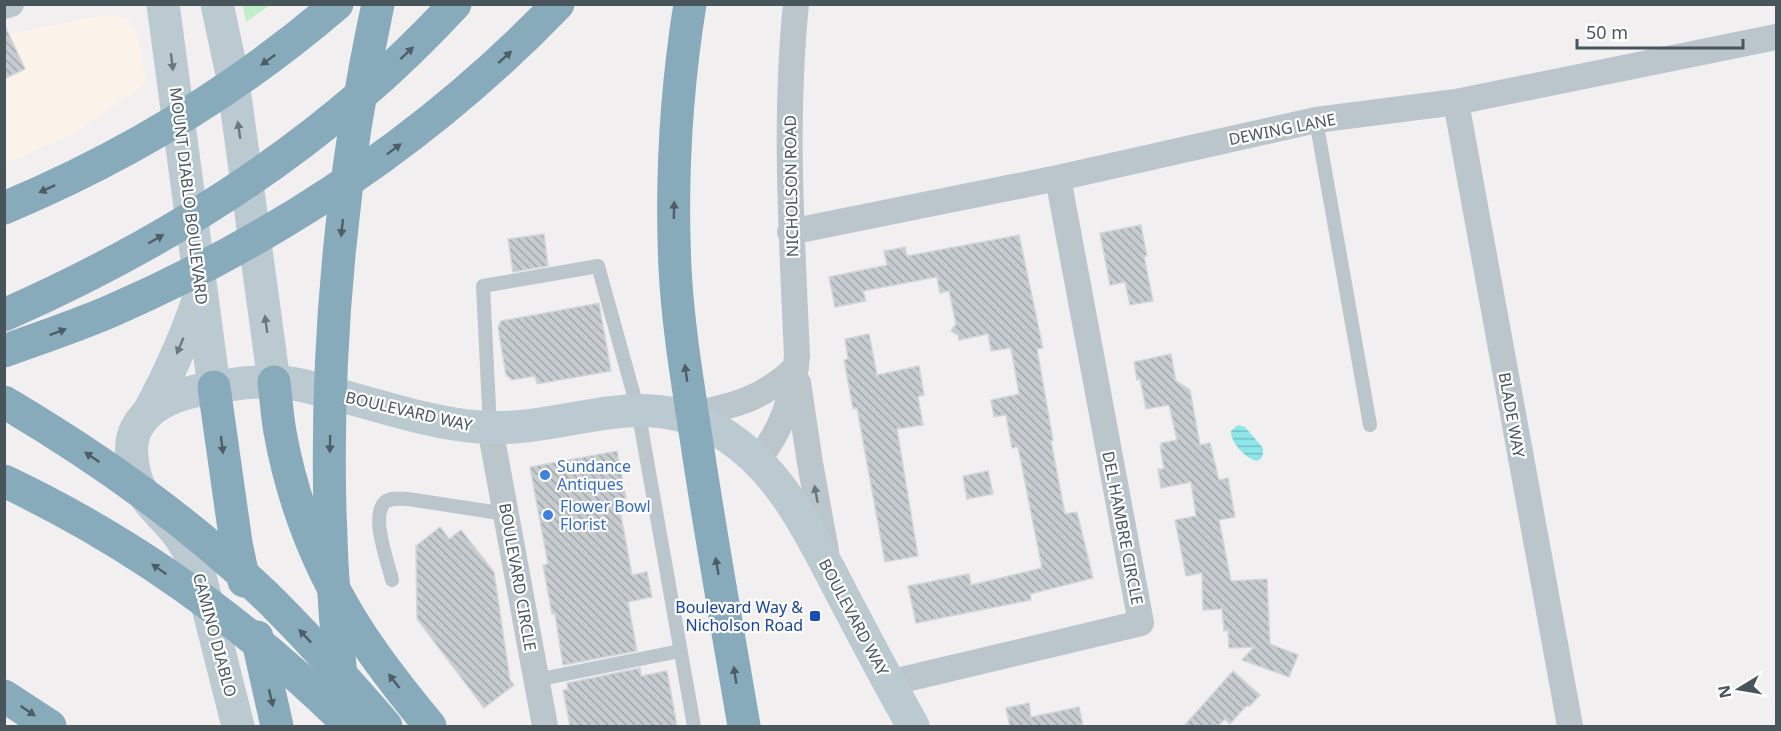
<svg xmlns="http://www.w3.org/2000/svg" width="1781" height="731" font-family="'Noto Sans',sans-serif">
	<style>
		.commercial { fill: #fbf3e9 }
		.green { fill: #bfeec8 }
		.water { fill: url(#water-rules) }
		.building { fill: url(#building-back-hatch); stroke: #d3d7da; stroke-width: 1.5 }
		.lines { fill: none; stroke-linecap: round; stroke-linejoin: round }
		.lane { stroke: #bbc6cc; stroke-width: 14 }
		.street { stroke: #bbc6cc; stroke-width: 26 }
		.secondary { stroke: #bbc9d0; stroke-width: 33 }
		.highway { stroke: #88abbc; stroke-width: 33 }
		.oneway { fill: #4e5e66 }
		.oneway2 { fill: #6a787f }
		.oneway3 { fill: #6a787e }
		.shop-dot { fill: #3f7fe0; stroke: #fff; stroke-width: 2 }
		.transit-dot { fill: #1a4fb4; stroke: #fff; stroke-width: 2 }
		.labels { text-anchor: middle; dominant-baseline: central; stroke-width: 4.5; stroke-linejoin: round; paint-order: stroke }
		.street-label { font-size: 16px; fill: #48565c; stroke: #fff }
		.shop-label { font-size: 16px; fill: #366cbe; stroke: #fff; text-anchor: start }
		.transit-label { font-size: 16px; fill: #164399; stroke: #fff; text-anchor: end }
	</style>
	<defs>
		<pattern id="water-rules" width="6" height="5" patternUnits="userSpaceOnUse" patternTransform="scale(1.5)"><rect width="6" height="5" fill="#8de7e9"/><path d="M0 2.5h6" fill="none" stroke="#75bec0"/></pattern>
		<pattern id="building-back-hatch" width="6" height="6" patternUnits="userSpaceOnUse" patternTransform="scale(1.5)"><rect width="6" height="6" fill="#c6cbcf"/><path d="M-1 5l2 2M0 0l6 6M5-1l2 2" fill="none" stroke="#a3a8ab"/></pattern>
	</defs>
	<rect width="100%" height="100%" fill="#f2eff0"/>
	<!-- commercial -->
	<path class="commercial" d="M115,15l13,5 7,10 4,11 7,42 -69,49 -72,32v-129l95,-19z"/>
	<!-- green -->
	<path class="green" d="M243,5v-1l27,1 -24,17z"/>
	<!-- water -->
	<path class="water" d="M1238,425l7,2 18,21c2,30 -34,-2 -32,-17z"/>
	<!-- building -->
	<g class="building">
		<path d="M4,24l21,45 -21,10z"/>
		<path d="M1141,225l6,31h-3l9,45 -23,4 -5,-23 -15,3 -10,-52z"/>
		<path d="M544,234l4,32 -35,6 -5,-33z"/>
		<path d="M1019,235l24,113 -6,1 16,91 -2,1 14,73 12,-2 16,66 -63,16 1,6 -115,23 -8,-37 61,-12 2,11 71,-17 -24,-121 -6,1 -6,-33 -12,2 -3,-17 28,-6 -8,-46 -20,3 -3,-17 -29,6 -1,-5 -7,-4 5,-7 -7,-33 -9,2 -3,-16 -74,14 3,10 -31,6 -6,-30 58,-12 -3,-14 21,-4 2,9z"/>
		<path d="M599,303l12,68 -74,13 -2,-8 -23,4 -6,-5 -8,-48 3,-6z"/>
		<path d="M869,334l8,41 42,-9 5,29 -6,2 5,28 -26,4 21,127 -33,6 -28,-154 -4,1 -9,-49 4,-1 -3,-20z"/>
		<path d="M1171,354l5,27 14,9 10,55 10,-2 9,37 9,-2 7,39 -16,3 12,61 36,-2 3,65 28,11 -9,22 -47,-17 12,-13 -25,1 -1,-18 -4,1 -2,-22 -19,1 -1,-37 -16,3 -11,-56 21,-4 -5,-34 -30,6 -3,-19h6l-4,-23 2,-1 -1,-2 16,-3 -8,-35 -23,4 -6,-30 -3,1 -3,-18z"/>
		<path d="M617,451l9,47 -8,1 14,76 15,-3 5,25 -24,5 9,49 -74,14 -8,-51h-3l-9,-49 5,-1 -18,-97z"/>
		<path d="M988,471l5,23 -26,5 -4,-23z"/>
		<path d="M440,527l9,12 12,-9 33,42 16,108 4,5 -30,23 -67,-89 -1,-73z"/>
		<path d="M640,668l1,8 26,-5 10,55h-107l-7,-36h5l-1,-7z"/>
		<path d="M1233,671l27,24 -11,12 -3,-1 -16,18 -5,-5 -7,7h-34z"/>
		<path d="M1029,703l2,14 48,-10 4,19h-73l-4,-18z"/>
	</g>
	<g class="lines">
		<!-- lane -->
		<g class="lane">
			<path d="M1316,120l54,305"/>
			<path d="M490,428l-7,-142 115,-20 40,144 56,316"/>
			<path d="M392,580c-4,-18 -22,-64 -7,-78 7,-5 16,-3 23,-3l98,15"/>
			<path d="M536,680l144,-29"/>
		</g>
		<!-- street -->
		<g class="street">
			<path d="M4,6l7,-2"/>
			<path d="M1456,102l114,624"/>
			<path d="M790,232l268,-54 258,-58 140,-18 320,-65"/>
			<path d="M798,383l12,80 16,88"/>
			<path d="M686,416c46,-10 75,-15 110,-49"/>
			<path d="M490,428l55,298"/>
			<path d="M757,461c26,-32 36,-65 40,-105 -5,-118 -13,-234 -1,-352"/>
			<path d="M889,683l252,-60 -83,-445"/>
		</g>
		<!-- secondary -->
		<g class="secondary">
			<path d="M163,4l51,383"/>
			<path d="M217,4l15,70 42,308"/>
			<path d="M149,411c20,-37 37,-74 50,-114"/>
			<path d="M238,726l-39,-154c-7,-16 -15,-31 -26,-44 -23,-26 -38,-35 -41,-71 -1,-9 0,-20 4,-28 11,-22 37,-34 60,-38 24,-5 55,-11 79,-9 19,0 38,6 56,11 46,12 102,31 149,34 90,7 162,-47 248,10 56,37 85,102 115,159 23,44 46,87 70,130"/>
		</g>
		<!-- highway -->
		<g class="highway">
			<path d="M690,4c-14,87 -19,176 -15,264 3,59 13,117 22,176 14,94 31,188 47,282"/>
			<path d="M4,208c122,-51 233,-118 333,-204"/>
			<path d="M4,315c168,-74 326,-175 451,-311"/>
			<path d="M4,351c36,-13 72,-25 107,-40 167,-73 320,-175 447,-307"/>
			<path d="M274,382c2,16 3,33 6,50 13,72 41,142 81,203 21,32 45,62 69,91"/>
			<path d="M214,387l22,156 8,38"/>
			<path d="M4,402c93,55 183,118 261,193 43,42 82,86 121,131"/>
			<path d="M4,481c129,61 245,145 346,245"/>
			<path d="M257,637l20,89"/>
			<path d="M4,696l46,30"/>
			<path d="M347,726c-32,-239 -20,-486 31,-722"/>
		</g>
	</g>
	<!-- one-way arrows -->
	<defs><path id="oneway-solid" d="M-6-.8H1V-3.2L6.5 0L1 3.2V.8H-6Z" transform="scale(1.5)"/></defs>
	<g class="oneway">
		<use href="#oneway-solid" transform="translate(407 53) rotate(-43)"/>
		<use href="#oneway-solid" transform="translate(505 57) rotate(-42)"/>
		<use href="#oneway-solid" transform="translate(268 60) rotate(144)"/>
		<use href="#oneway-solid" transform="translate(394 149) rotate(-37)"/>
		<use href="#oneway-solid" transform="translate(47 189) rotate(155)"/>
		<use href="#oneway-solid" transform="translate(674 210) rotate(-89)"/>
		<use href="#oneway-solid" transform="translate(342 228) rotate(96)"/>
		<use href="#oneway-solid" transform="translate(156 239) rotate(-30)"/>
		<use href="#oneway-solid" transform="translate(58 332) rotate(-21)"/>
		<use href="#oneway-solid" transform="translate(686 373) rotate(-98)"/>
		<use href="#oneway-solid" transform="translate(330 444) rotate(91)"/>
		<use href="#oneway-solid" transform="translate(222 445) rotate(83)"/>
		<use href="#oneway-solid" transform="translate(92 457) rotate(-146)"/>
		<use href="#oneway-solid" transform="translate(717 566) rotate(-100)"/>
		<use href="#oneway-solid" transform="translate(159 569) rotate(-145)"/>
		<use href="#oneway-solid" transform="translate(305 636) rotate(-133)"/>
		<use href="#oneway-solid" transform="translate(735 675) rotate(-99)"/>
		<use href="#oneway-solid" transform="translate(394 681) rotate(-128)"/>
		<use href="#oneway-solid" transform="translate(271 698) rotate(77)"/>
		<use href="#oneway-solid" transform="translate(28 711) rotate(34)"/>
	</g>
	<g class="oneway2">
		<use href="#oneway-solid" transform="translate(172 62) rotate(83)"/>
		<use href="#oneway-solid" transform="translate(239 130) rotate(-98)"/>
		<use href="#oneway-solid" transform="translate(266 324) rotate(-98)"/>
		<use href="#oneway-solid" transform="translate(180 346) rotate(113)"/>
	</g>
	<use class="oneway3" href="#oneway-solid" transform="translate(816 494) rotate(-101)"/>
	<!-- markers -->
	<g class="shop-dot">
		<circle cx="545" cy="475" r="6"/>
		<circle cx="548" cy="515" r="6"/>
	</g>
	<rect class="transit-dot" x="809" y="610" width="12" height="12" rx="3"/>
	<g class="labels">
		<!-- street labels -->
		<g class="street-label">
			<text transform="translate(1282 129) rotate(-11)">DEWING LANE</text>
			<text transform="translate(791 186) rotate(-91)">NICHOLSON ROAD</text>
			<text transform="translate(189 196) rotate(83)">MOUNT DIABLO BOULEVARD</text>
			<text transform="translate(409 411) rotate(13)">BOULEVARD WAY</text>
			<text transform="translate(1512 415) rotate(80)">BLADE WAY</text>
			<text transform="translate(1123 528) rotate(79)">DEL HAMBRE CIRCLE</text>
			<text transform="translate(518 577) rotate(80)">BOULEVARD CIRCLE</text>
			<text transform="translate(854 617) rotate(62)">BOULEVARD WAY</text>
			<text transform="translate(215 635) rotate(75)">CAMINO DIABLO</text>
		</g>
		<!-- shop labels -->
		<g class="shop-label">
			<text x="557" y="466">Sundance<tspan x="557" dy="18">Antiques</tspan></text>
			<text x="560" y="506">Flower Bowl<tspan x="560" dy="18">Florist</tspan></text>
		</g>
		<!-- transit labels -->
		<g class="transit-label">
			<text x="803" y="607">Boulevard Way &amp;<tspan x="803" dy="18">Nicholson Road</tspan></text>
		</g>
	</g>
	<!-- border -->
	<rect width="1781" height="731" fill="none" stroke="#48565c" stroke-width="12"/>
	<!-- north arrow -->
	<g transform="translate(1739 689) rotate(259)" stroke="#ffffff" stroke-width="4.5" paint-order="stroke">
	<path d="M0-4.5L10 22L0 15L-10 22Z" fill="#48565c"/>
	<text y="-9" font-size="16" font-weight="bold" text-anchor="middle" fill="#48565c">N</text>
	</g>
	<!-- scale -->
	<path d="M1577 39v9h166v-9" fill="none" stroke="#48565c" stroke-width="3"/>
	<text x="1586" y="39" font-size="18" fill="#48565c" stroke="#ffffff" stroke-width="4.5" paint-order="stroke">50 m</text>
</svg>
